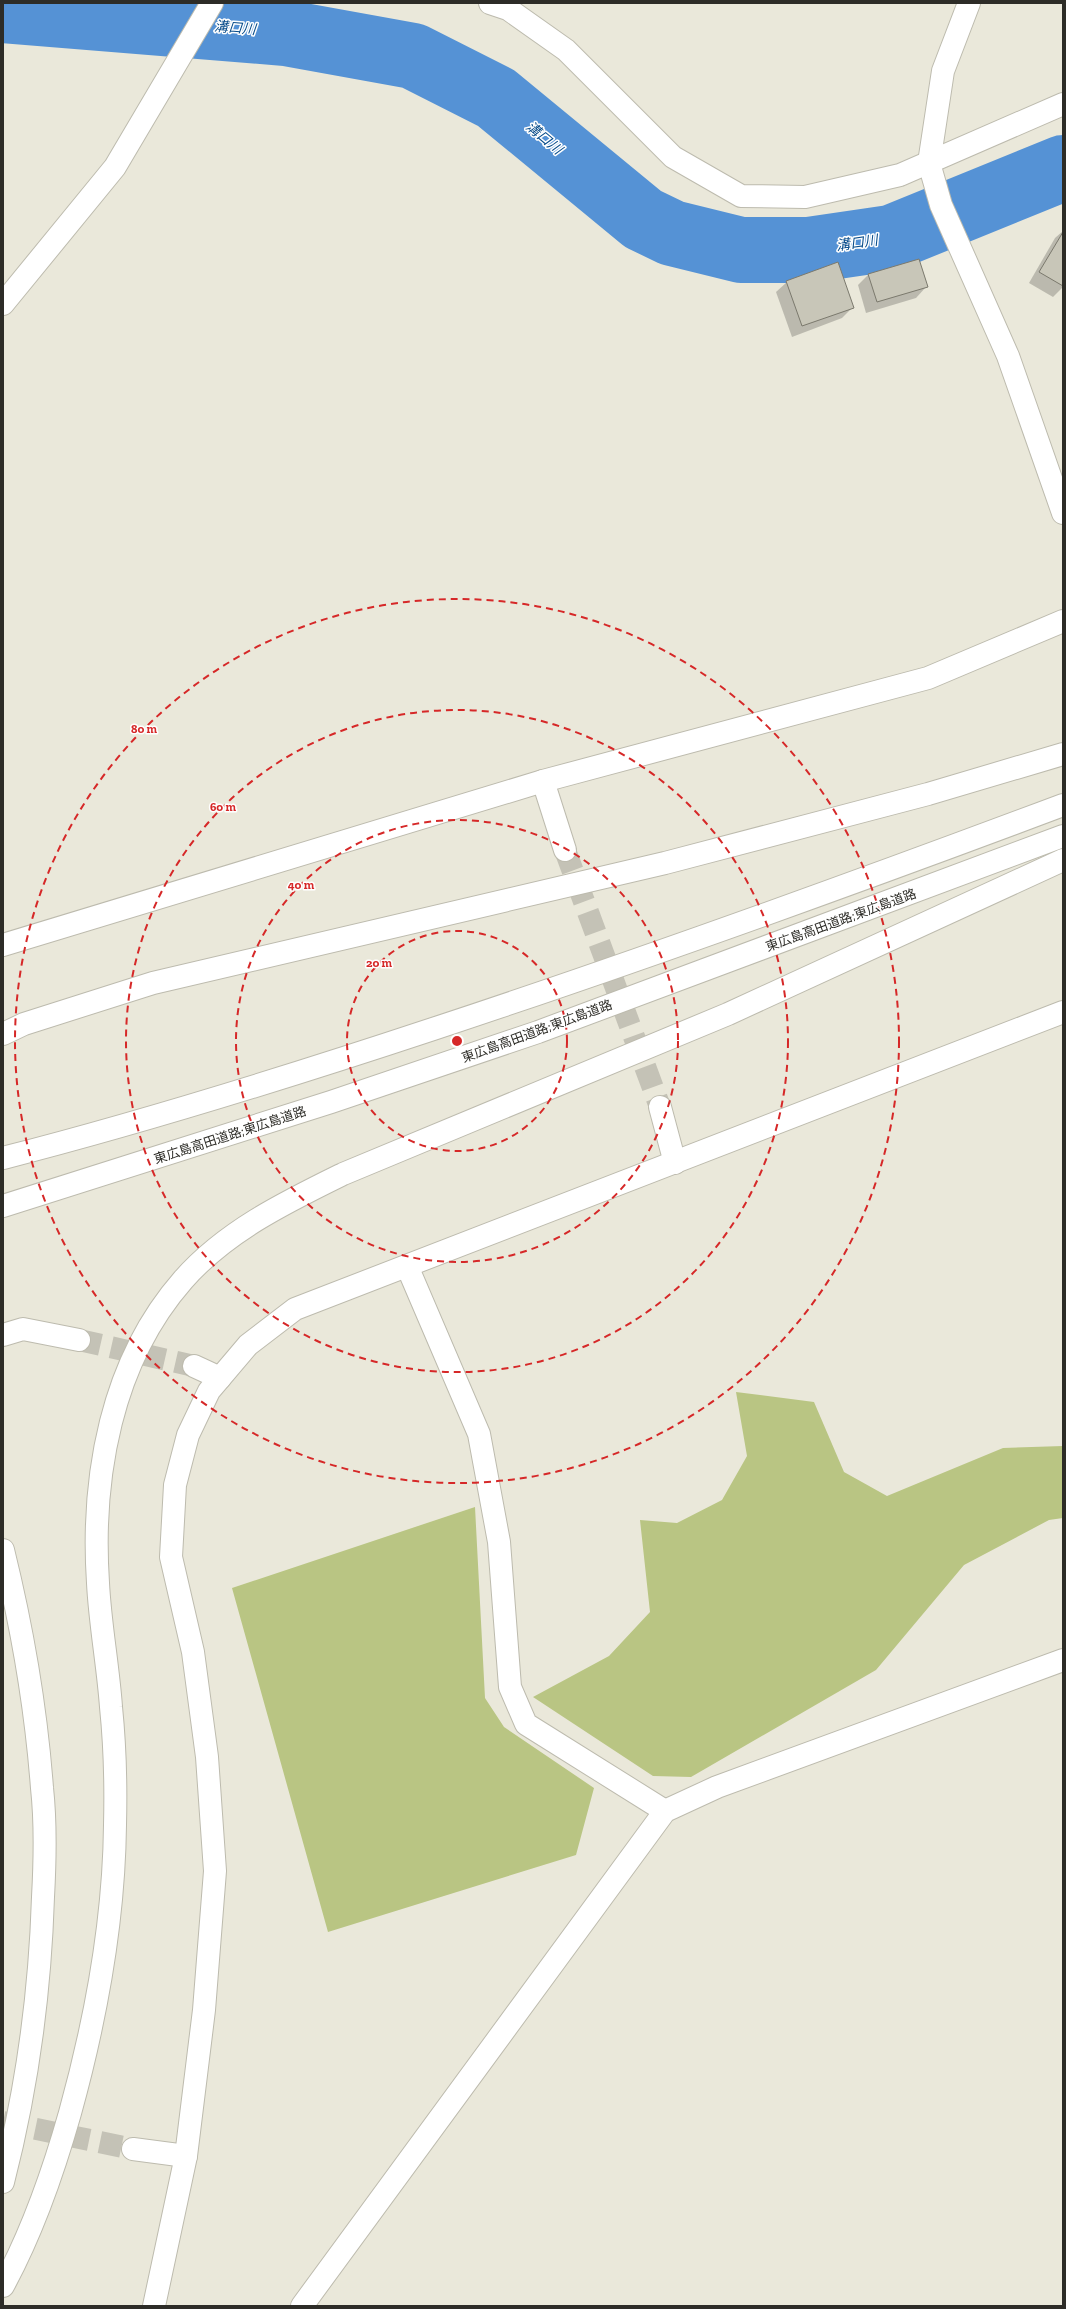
<svg xmlns="http://www.w3.org/2000/svg" width="1066" height="2309" font-family="'Zilla Slab','Noto Sans JP',serif">
	<style>
		.green { fill: #b9c583 }
		.shadow { fill: #0003 }
		.lines { fill: none; stroke-linecap: round; stroke-linejoin: round }
		.river { stroke: #5592d5; stroke-width: 66 }
		.building { fill: #c8c6b8; stroke: #7b796d }
		.minor-tunnel { stroke: #c4c2b6; stroke-width: 22; stroke-dasharray: 22 11; stroke-linecap: butt }
		.minor-casing { stroke: #bdbbae; stroke-width: 24 }
		.highway-casing { stroke: #bdbbae; stroke-width: 24 }
		.minor { stroke: #fff; stroke-width: 22 }
		.highway { stroke: #fff; stroke-width: 22 }
		.ring { fill: none; stroke: #d62828; stroke-width: 2; stroke-dasharray: 7 5 }
		.labels { text-anchor: middle; dominant-baseline: central; stroke-width: 3; stroke-linejoin: round; paint-order: stroke }
		.street-label { font-size: 13px; fill: #2d2c27; stroke: #fff }
		.water-label { font-size: 14px; font-style: italic; fill: #094d8b; stroke: #fff }
		.centre { fill: #d62828; stroke: #fff; stroke-width: 2 }
		.ring-label { font-size: 12px; text-anchor: middle; font-weight: bold; fill: #d62828; stroke: #fff; stroke-width: 3; stroke-linejoin: round; paint-order: stroke }
	</style>
	<rect width="100%" height="100%" fill="#eae8da"/>
	<!-- green -->
	<g class="green">
		<path d="M736,1392l78,10 30,70 43,24 116,-48 60,-2v72l-14,2 -85,45 -88,105 -185,107 -38,-1 -120,-79 76,-41 41,-44 -10,-92 37,3 45,-23 25,-44z"/>
		<path d="M475,1507l10,191 19,29 90,61 -18,67 -248,77 -96,-344z"/>
	</g>
	<!-- shadow -->
	<g class="shadow">
		<path d="M1063,231v56l-10,10 -24,-14 26,-45z"/>
		<path d="M869,274l57,13 -10,11 -50,15 -8,-28z"/>
		<path d="M787,282l66,25 -11,11 -50,19 -16,-45z"/>
	</g>
	<g class="lines">
		<!-- river -->
		<path class="river" d="M3,10l283,23 127,23 83,42 147,121 29,14 69,17h68l82,-12 172,-70"/>
	</g>
	<!-- building -->
	<g class="building">
		<path d="M1063,232v54l-24,-14z"/>
		<path d="M919,259l9,28 -51,15 -9,-28z"/>
		<path d="M838,262l16,46 -52,18 -16,-45z"/>
	</g>
	<g class="lines">
		<!-- minor-tunnel -->
		<g class="minor-tunnel">
			<path d="M565,850l95,257"/>
			<path d="M79,1340l115,26"/>
			<path d="M3,2122l130,27"/>
		</g>
		<!-- minor casing -->
		<g class="minor-casing">
			<g id="minor">
				<path d="M490,3l18,6 58,41 107,107 68,39 64,1 95,-22 163,-71"/>
				<path d="M969,3l-26,68 -14,92 12,42 67,151 55,157"/>
				<path d="M3,304l112,-137 97,-164"/>
				<path d="M543,781l22,69"/>
				<path d="M3,945l540,-164 385,-103 135,-57"/>
				<path d="M660,1107l15,56"/>
				<path d="M407,1266l72,168 20,108 11,145 16,37 139,87"/>
				<path d="M3,1335l20,-6 56,11"/>
				<path d="M194,1366l26,12"/>
				<path d="M133,2149l53,7"/>
				<path d="M154,2306l32,-150 18,-146 11,-139 -8,-114 -14,-105 -22,-95 4,-72 13,-50 21,-44 39,-46 47,-36 768,-297"/>
				<path d="M302,2306l363,-495 52,-24 346,-127"/>
			</g>
		</g>
		<!-- highway casing -->
		<g class="highway-casing">
			<g id="highway">
				<path d="M3,1034l21,-10 129,-41 512,-120 263,-69 135,-40"/>
				<path d="M3,1158c145,-37 288,-82 430,-129 212,-70 422,-146 630,-224"/>
				<path d="M3,1206l328,-104 207,-70 525,-196"/>
				<path d="M3,1550c19,77 33,158 39,238 4,36 3,73 1,109 -3,96 -16,192 -40,285"/>
				<path d="M3,2286c30,-55 50,-113 67,-173 26,-94 44,-191 45,-288 1,-40 0,-79 -4,-118 -3,-42 -11,-83 -13,-124 -7,-106 13,-221 85,-303 43,-49 103,-78 160,-106l385,-160 335,-154"/>
			</g>
		</g>
		<!-- minor -->
		<use href="#minor" class="minor"/>
		<!-- highway -->
		<use href="#highway" class="highway"/>
	</g>
	<!-- distance rings -->
	<g class="ring">
		<circle cx="457" cy="1041" r="110"/>
		<circle cx="457" cy="1041" r="221"/>
		<circle cx="457" cy="1041" r="331"/>
		<circle cx="457" cy="1041" r="442"/>
	</g>
	<g class="labels">
		<!-- street labels -->
		<g class="street-label">
			<text transform="translate(841 920) rotate(-20)">東広島高田道路;東広島道路</text>
			<text transform="translate(537 1031) rotate(-20)">東広島高田道路;東広島道路</text>
			<text transform="translate(230 1135) rotate(-18)">東広島高田道路;東広島道路</text>
		</g>
		<!-- water labels -->
		<g class="water-label">
			<text transform="translate(235 28) rotate(5)">溝口川</text>
			<text transform="translate(544 138) rotate(40)">溝口川</text>
			<text transform="translate(857 243) rotate(-8)">溝口川</text>
		</g>
	</g>
	<circle cx="457" cy="1041" r="6" class="centre"/>
	<g class="ring-label">
		<text x="144" y="733">80 m</text>
		<text x="223" y="811">60 m</text>
		<text x="301" y="889">40 m</text>
		<text x="379" y="967">20 m</text>
	</g>
	<!-- border -->
	<rect width="1066" height="2309" fill="none" stroke="#2d2c27" stroke-width="8"/>
</svg>
